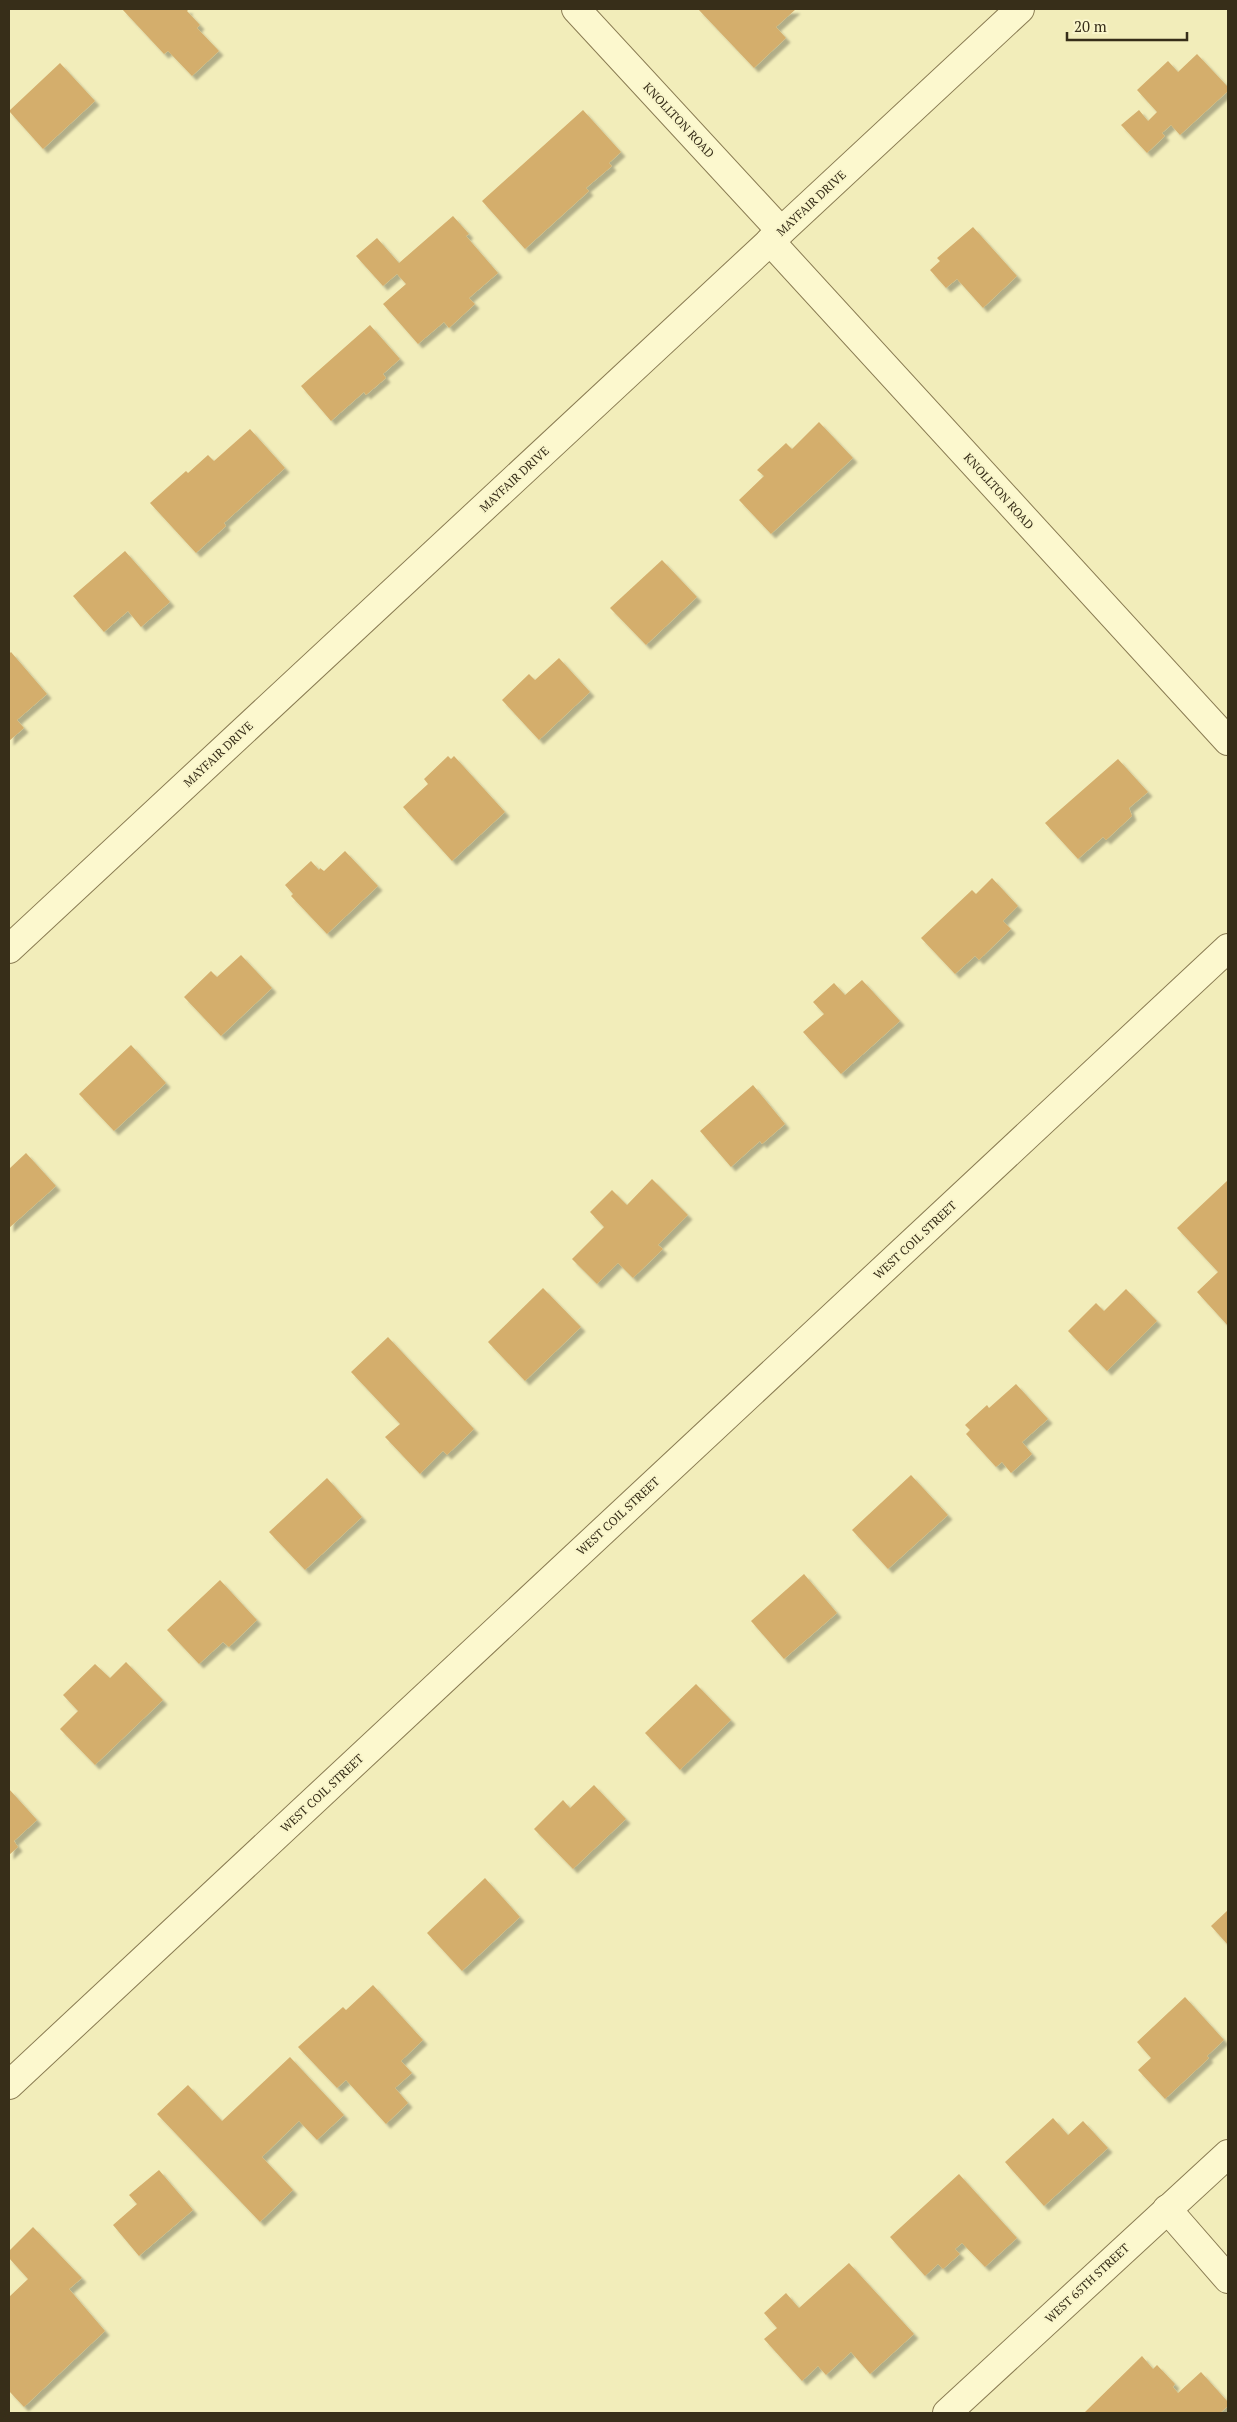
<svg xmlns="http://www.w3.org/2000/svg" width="1237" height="2422" font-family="'PT Serif',serif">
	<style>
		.building { fill: #d4ae6c; filter: url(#shadow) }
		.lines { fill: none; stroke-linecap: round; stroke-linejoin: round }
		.street-casing { stroke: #8a7c53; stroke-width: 30 }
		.street { stroke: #fcf8ce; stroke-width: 28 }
		.labels { text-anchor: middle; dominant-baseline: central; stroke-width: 4; stroke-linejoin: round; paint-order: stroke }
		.street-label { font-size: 12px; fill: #372e19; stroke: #f9f5ca }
	</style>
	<defs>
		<filter id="shadow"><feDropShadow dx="4.5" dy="4.5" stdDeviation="1" flood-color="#0004"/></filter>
	</defs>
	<rect width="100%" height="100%" fill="#f2edba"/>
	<!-- building -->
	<g class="building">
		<path d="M122,9h67l-2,2 13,14 -3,3 22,23 -27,25 -24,-25 -4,3z"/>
		<path d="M698,9h98l-20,18 10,11 -32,30z"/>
		<path d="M1197,54l31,33v4l-48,44 -9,-10 -9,8 3,3 -18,17 -26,-28 18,-15 9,11 9,-9 -20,-22 31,-29 10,11z"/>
		<path d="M60,63l35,38 -52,48 -34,-38z"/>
		<path d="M583,110l38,42 -12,11 3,3 -26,22 3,3 -64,58 -43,-48z"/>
		<path d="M453,216l16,18 -3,2 32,37 -29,25 6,6 -26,24 -5,-6 -26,22 -35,-40 23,-20 -9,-10 -14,12 -27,-30 21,-18 22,25z"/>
		<path d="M973,227l44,49 -34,32 -26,-29 -11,9 -16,-18 10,-9 -3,-3z"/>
		<path d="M370,325l30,34 -17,15 3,4 -20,17 -2,-3 -33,29 -30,-35z"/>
		<path d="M819,422l34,36 -82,76 -32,-34 25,-24 -7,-6 29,-27 6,6z"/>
		<path d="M250,429l35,39 -61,55 2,3 -30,27 -46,-50 36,-32 2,2 20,-18 6,6z"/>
		<path d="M125,551l45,51 -29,25 -13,-16 -24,21 -31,-36z"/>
		<path d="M662,560l35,37 -51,48 -36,-37z"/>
		<path d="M11,652l36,42 -30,26 7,8 -15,13v-87z"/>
		<path d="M559,658l31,34 -51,48 -37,-40 27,-26 6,6z"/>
		<path d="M448,756l3,3 3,-3 51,56 -53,49 -49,-54 25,-23 -4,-5z"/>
		<path d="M1118,759l30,33 -19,16 3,8 -26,24 -3,-3 -25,22 -33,-36z"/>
		<path d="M345,851l33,35 -51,48 -36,-38 2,-2 -8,-9 26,-24 8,9 1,-2 4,3z"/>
		<path d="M992,878l26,28 -15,15 8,8 -32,31 -4,-4 -20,18 -34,-36 51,-48 4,4z"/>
		<path d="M241,955l31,33 -51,48 -37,-39 27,-26 6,6z"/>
		<path d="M862,980l38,41 -59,53 -38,-42 21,-18 -11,-12 21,-19 11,12z"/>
		<path d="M131,1045l35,38 -52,48 -35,-37z"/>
		<path d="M753,1085l32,39 -23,20 -2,-3 -29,26 -31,-36z"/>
		<path d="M26,1153l30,33 -47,42v-59z"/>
		<path d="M652,1179l36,36 -30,30 5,4 -30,29 -15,-15 -21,21 -25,-25 32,-32 -14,-15 22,-22 15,15z"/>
		<path d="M1228,1180v146l-31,-34 21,-20 -41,-44z"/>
		<path d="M543,1288l38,39 -56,54 -37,-39z"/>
		<path d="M1126,1289l31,32 -50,50 -39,-40 28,-28 8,8z"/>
		<path d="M388,1337l86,92 -27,26 -4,-4 -23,23 -35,-37 15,-13 -49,-52z"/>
		<path d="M1016,1384l32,35 -26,23 10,12 -21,19 -9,-11 -6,5 -30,-33 4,-4 -5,-5 22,-20 2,3z"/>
		<path d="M911,1475l37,40 -60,54 -36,-39z"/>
		<path d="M327,1478l35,39 -57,53 -36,-38z"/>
		<path d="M804,1574l33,39 -53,46 -33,-38z"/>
		<path d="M220,1580l37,40 -28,27 -6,-5 -24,22 -32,-34z"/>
		<path d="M126,1662l37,38 -68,65 -35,-36 18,-18 -15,-16 32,-31 15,14z"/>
		<path d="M696,1684l35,36 -51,50 -35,-37z"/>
		<path d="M594,1785l32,34 -53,50 -39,-40 29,-29 7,8z"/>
		<path d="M9,1789l28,31 -23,21 4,6 -9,8z"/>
		<path d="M485,1878l35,39 -58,54 -35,-38z"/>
		<path d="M1228,1910v35l-17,-19z"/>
		<path d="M373,1985l50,55 -22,21 11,12 -17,15 13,15 -22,21 -40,-44 -9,8 -39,-41 45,-40 3,3z"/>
		<path d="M1185,1997l39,43 -17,16 2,2 -44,41 -27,-29 13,-12 -14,-16z"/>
		<path d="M290,2057l54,58 -27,25 -18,-19 -37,36 31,33 -33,32 -103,-108 31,-29 34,36z"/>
		<path d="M1053,2118l15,17 15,-14 25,27 -64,58 -39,-44z"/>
		<path d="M159,2170l34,40 -54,46 -26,-31 24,-21 -8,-9z"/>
		<path d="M959,2174l58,64 -32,29 -23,-24 -7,6 5,5 -17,15 -5,-5 -13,12 -35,-39z"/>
		<path d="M33,2227l49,51 -13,11 36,42 -81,76 -15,-16v-94l19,-18 -19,-21v-7z"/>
		<path d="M849,2263l65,71 -44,40 -19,-22 -25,23 -8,-9 -16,15 -38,-42 13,-11 -13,-15 22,-20 13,15z"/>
		<path d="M1142,2356l11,13 4,-4 18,19 -2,3 5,6 23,-21 27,30v4l-8,7h-136z"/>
	</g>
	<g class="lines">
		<!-- street casing -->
		<g class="street-casing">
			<g id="street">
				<path d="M576,9l205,222"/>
				<path d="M770,241l458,500"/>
				<path d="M9,949l1011,-940"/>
				<path d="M9,2085l1219,-1137"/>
				<path d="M1167,2209l61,70"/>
				<path d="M947,2413l281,-259"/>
			</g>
		</g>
		<!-- street -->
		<use href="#street" class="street"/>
	</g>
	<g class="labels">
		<!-- street labels -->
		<g class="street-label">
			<text transform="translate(679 120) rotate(47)">KNOLLTON ROAD</text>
			<text transform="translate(811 203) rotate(-43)">MAYFAIR DRIVE</text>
			<text transform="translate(514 479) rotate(-43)">MAYFAIR DRIVE</text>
			<text transform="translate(999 491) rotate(48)">KNOLLTON ROAD</text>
			<text transform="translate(218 754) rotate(-43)">MAYFAIR DRIVE</text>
			<text transform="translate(915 1240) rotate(-43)">WEST COIL STREET</text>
			<text transform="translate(618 1516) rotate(-43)">WEST COIL STREET</text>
			<text transform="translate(322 1793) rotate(-43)">WEST COIL STREET</text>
			<text transform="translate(1087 2283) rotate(-43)">WEST 65TH STREET</text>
		</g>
	</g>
	<!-- border -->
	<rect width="1237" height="2422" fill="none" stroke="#372e19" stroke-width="20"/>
	<!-- scale -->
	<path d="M1067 32v8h120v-8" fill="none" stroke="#372e19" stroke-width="2.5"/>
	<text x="1074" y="32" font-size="15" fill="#372e19" stroke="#f9f5ca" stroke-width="4" paint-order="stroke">20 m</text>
</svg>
